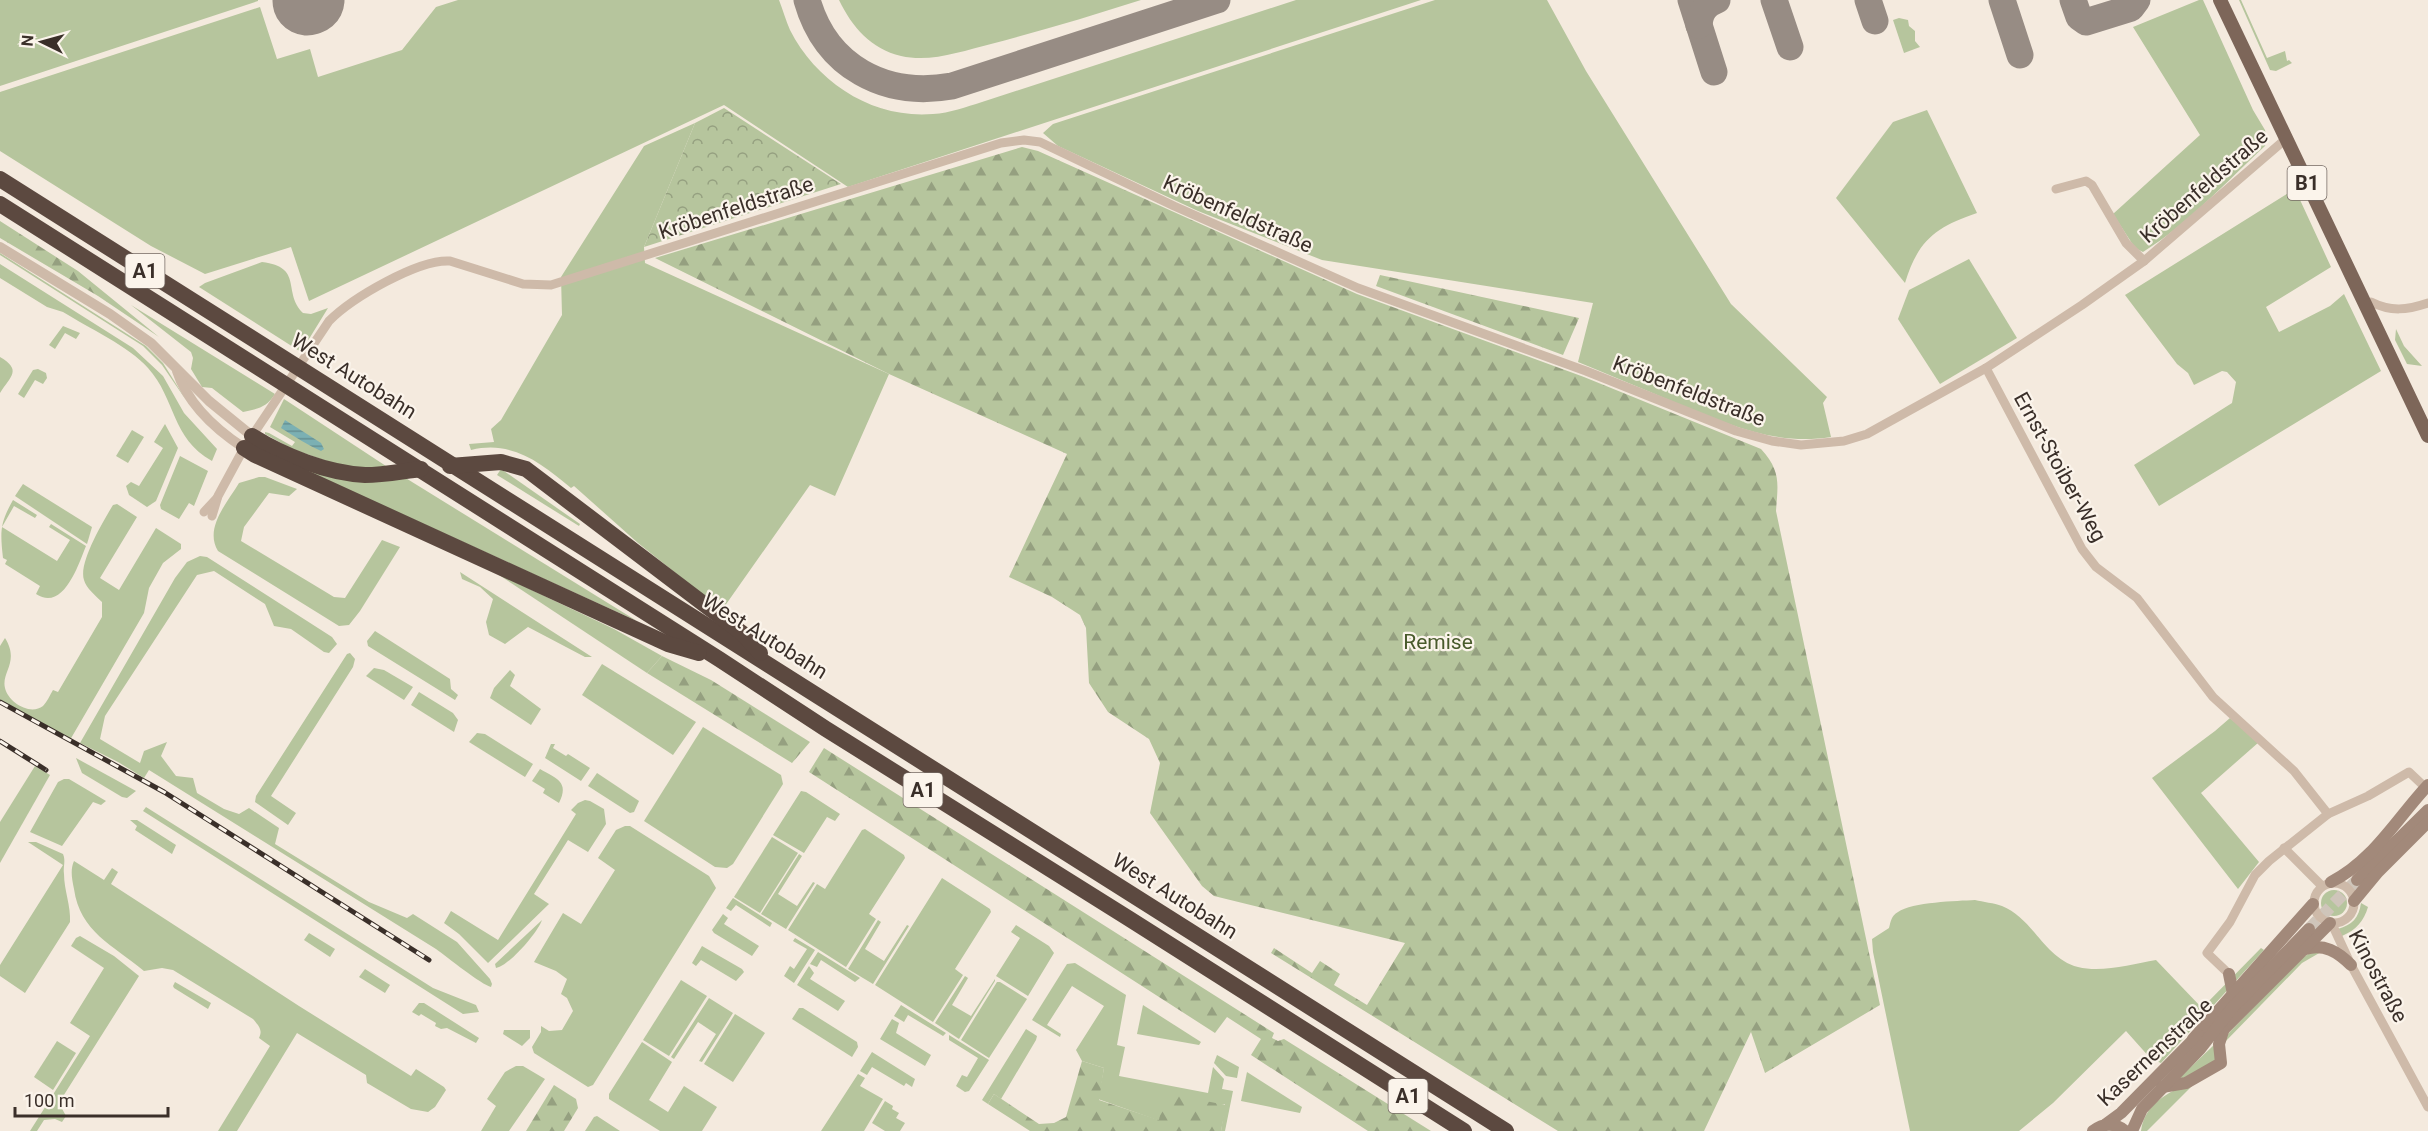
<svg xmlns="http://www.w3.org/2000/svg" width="2428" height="1131" font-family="Roboto,sans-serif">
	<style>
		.green { fill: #b6c59d }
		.forest { fill: url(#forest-firs) }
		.park { fill: url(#park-crowns) }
		.water { fill: url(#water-rules) }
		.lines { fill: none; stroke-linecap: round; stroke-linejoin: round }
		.taxiway { stroke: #978c84; stroke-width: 27 }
		.runway { stroke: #978c84; stroke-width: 69 }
		.secondary-tunnel { stroke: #cfc5ba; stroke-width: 12; stroke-dasharray: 12 6; stroke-linecap: butt }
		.minor { stroke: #cebaa9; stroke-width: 9 }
		.tertiary { stroke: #cebaa9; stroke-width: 10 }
		.secondary { stroke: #a2897a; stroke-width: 12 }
		.primary { stroke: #7d6659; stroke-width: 14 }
		.motorway { stroke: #5c4940; stroke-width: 16 }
		.rail-casing { stroke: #3a2f29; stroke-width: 5 }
		.rail { stroke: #fbf4eb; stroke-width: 3; stroke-dasharray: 9; stroke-linecap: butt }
		.labels { text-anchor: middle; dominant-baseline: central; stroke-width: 4.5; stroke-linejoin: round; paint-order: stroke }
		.shield { fill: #fbf4eb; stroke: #746a63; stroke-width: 1.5 }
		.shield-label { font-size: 20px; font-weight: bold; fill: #3a2f29 }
		.street-label { font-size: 21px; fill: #3a2f29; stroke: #fbf4eb }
		.park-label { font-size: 21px; fill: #485a2b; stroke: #fbf4eb }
	</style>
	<defs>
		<pattern id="forest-firs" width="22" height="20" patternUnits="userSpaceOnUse" patternTransform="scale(1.5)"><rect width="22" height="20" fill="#b6c59d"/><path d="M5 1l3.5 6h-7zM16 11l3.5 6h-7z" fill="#95a080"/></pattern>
		<pattern id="park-crowns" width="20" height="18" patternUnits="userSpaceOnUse" patternTransform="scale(1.5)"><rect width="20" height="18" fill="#b6c59d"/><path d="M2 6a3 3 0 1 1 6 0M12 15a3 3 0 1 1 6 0" fill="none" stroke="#95a080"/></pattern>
		<pattern id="water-rules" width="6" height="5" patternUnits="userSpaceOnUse" patternTransform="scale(1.5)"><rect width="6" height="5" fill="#7bb0b3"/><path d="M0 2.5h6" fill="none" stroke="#669092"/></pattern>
	</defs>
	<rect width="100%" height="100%" fill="#f4eade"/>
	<!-- green -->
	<g class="green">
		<path d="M0,0h258v1l-258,85z"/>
		<path d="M458,0h321c4,10 7,21 11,30 27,53 83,89 143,84 17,-1 33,-7 49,-12l314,-102h125l-573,187 -124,-82 -415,196 -18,-54 -86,27 -54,-28 -151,-95v-59l260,-85 17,52 33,-10 8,28 84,-27 34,-43z"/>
		<path d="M839,0h302c-50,16 -100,31 -150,44 -29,7 -60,19 -90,12 -30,-7 -49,-29 -62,-56z"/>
		<path d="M1435,0h112l39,71 145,233 96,93 -4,6 8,34c-56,9 -104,-13 -155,-34 -33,-14 -66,-28 -98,-41l15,-59 -271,-43 -124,-49 -140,-65 -15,-13 10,-9z"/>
		<path d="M2199,0h4l50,110 12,20 2,9 -2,7c-39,36 -77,78 -122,106l-8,-4 -22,-34 87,-79 -67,-108z"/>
		<path d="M2239,0h2l26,58 18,-7 2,10 2,-1 3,3 -16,8 -6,-1z"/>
		<path d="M1899,18l9,2 1,6 6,5v10l5,6 -16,6 -11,-33z"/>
		<path d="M1927,110l50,103c-41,14 -59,27 -72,70l-69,-85 57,-76z"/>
		<path d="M695,123l-51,124 1,16 244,111 -54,122 -25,-11 -88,125 -84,-67 -64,-57 -3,2c-30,-25 -58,-48 -100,-38l-2,-6 25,-2 -3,-13 10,-9 61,-105 -1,-38 83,-131z"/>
		<path d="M2295,189l36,78 -65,40 13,25 51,-26 14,-12 37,77 -222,135 -25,-41 98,-62 4,-21 -9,-10 -5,-1 -28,14 -6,-12 -11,-9 -52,-69z"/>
		<path d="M0,253l146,93 17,17 25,40 -26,-38 -19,-19 -143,-91z"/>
		<path d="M1969,259l48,79 -77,46 -42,-65 11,-29z"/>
		<path d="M262,262c42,5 20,30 41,51l8,1 17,-6 -27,44 -102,-65 6,-4z"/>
		<path d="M0,264l133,84 30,28 21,37 33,36 -5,12c-41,-23 -36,-62 -64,-93 -18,-21 -61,-41 -85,-56l-16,-5 -47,-29z"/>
		<path d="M131,305l144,89c-8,13 -17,15 -32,18l-31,-24 -10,-1 -11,-18 2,-11 -2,-6z"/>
		<path d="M63,326l17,7 -4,6 -11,-6 -10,16 -6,-4z"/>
		<path d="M2396,329l8,17 18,20 -15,-2 -12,-24z"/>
		<path d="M0,357c22,13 11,19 0,36z"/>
		<path d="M38,369l8,4 1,5 -4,6 -8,-4 -11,18 -6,-4 15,-24z"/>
		<path d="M284,399l105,69 -45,-1 -52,-18 -27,-15v-2l4,1 23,13 3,-4 -25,-15z"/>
		<path d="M165,424l13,24 -22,53 -9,6 -18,-12 -3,-9 5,-4 8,4 24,-38 -9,-6z"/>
		<path d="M132,430l12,7 -16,26 -12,-7z"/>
		<path d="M265,452l139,25 233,144z"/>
		<path d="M180,456l28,15 -14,35 -5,-3 -10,16 -18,-10 -1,-4z"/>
		<path d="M501,469l79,55 -1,2 -82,-51z"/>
		<path d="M259,477h6l32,12 -8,7 -20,-3 -25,34 -3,14 93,56 11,1 37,-58 18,7 -40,64 -11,14 -10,1 -121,-75c-14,-23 9,-48 21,-68z"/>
		<path d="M23,484l69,43 -5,17 -72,-48z"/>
		<path d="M13,500l24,15 -2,3 -21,-12 -12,21 55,34 13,-21 -21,-13 2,-3 35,22c-8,20 -23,66 -50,48l4,-8 -35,-22 2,-4 -4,-2c-3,-27 -3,-35 10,-58z"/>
		<path d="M117,504l20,13 -37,61 19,12 37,-62 25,16v5l-18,14 -14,25 -5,25 -74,127 -70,-40v-54l5,-8c15,24 -4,34 0,50 3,14 25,28 38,18 4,-4 7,-11 10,-16l5,2 44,-75v-15c-6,-6 -16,-14 -18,-22 -6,-17 20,-60 29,-75z"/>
		<path d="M200,556l7,1 125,80 5,7 -8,9 -5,-1 -33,-23 -17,-3 -9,-22 -51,-33 -17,4 -92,141 -5,23 40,24 4,-12 23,-9 -6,14 15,20 17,2 4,15 27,16 15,5 10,-6 30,20 -4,16 94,58 38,16 6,-4 44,28 33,37 2,5 -1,3c-9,-2 -44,-30 -55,-38l-287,-179 -5,8 -26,-16 -38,-19 95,-165 12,-16z"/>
		<path d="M460,572l132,85h-7l-57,-30 -23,17 -16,-9 -3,-13 7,-23 -13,-12 -18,-8z"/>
		<path d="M496,573l118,56 48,27 -15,17z"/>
		<path d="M375,631l75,48 1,10 7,6 -3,5 -87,-54 -1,-5z"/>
		<path d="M350,653l5,6 -2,8 -82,129 25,17 -8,12 -33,-23 1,-6 91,-142z"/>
		<path d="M602,664l94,58 -23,33 -91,-60z"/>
		<path d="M374,668l10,2 29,17 -9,13 -38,-24z"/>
		<path d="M510,670l5,5 -5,11 31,23 -10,16 -41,-27 4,-10z"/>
		<path d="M419,692l34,21 5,7 -4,12 -43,-27z"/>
		<path d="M2230,718l29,24 -58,51 58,69 -21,27 -86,-111 63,-47z"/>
		<path d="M703,727l78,48 2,9 -50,80 -6,4 -12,-1 -71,-46z"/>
		<path d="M477,733l8,1 48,30 -8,13 -56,-35z"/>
		<path d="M551,744h4l-2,4 13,8 2,-2 22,14 -9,13 -36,-23z"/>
		<path d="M76,758l60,33 -9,7 -5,-1 -40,-24z"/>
		<path d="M35,766l15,9 -50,88v-41z"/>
		<path d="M540,769c16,9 30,13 19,34l-16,-10 2,-4 -13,-8z"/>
		<path d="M597,773l42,28 -5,11 -4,1 -42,-27z"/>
		<path d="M64,779h5l37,22 -5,4 -8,-3 -31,44 -32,-14 28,-50z"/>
		<path d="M801,791l5,1 34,22 -5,7 -8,-4 -23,36 -31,-18z"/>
		<path d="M585,800l5,1 14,8 2,15 -18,28 -20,-12 -34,54 15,10 -61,59 -29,-29 -15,-11 7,-12 47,29 78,-126 -5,-4 7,-7z"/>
		<path d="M146,807l287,181 43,17 3,7 -16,2 -320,-203z"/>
		<path d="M130,820h7l39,25 -4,9 -37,-24 2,-4z"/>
		<path d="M625,826h5l79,50 7,12 -123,197 -5,2 -54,-34 -2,-6 9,-15v-6l8,5 13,-1 11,-19 -6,-13 -6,-4 6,-15 -11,-8 -22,-9 29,-49 18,11 34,-54 -17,-12 18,-28z"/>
		<path d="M865,829l39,26 1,3 -36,56 7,5 -30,48 -58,-37 29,-46 8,5 37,-59z"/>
		<path d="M772,837l26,16 -38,60 -26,-16z"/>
		<path d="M28,842h8l27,12c3,7 0,12 1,20 0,16 7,32 6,48l-45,71 -25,-17v-11l63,-100z"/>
		<path d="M799,854l3,2 -24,38 19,12 16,-24 2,1 -29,46 -25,-15z"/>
		<path d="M74,861l30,19 8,-12 6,4 -7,12 188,122 112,70 5,-7 28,18 2,3 -11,17 -7,5 -17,-3 -44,-26 -1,-8 -69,-42 -60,98h-19l52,-85 -11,-8c4,-8 0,-12 -6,-19l-80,-49 -11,-2 -18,3c-31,-26 -64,-39 -70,-82 -2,-10 -4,-19 0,-28z"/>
		<path d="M942,878l48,31 1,3 -36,57 8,6 -30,47 -58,-37z"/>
		<circle cx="2334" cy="903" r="13"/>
		<path d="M733,898l39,25 -2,4 -34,-22 -5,6 -5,-3z"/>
		<path d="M1975,900c8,2 19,3 27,6 31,12 42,52 76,61 24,6 54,-3 78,-7l46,48 59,-60 3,2 -103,113 -10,-4 -25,-28 -73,72 -34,28h-109l-37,-179 -1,-13 17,-11c2,-7 2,-12 9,-16 14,-10 59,-11 77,-12z"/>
		<path d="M2361,903l7,4c-4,14 -12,23 -26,29l-4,-7c14,-4 21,-11 23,-26z"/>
		<path d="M723,914l5,4 -4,6 35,22 -7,10 -38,-23 -2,-3z"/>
		<path d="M542,920c-4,12 -33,46 -46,48l-1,-4z"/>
		<path d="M878,920l3,2 -16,27 19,12 23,-36 2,1 -36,58 -25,-15z"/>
		<path d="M1016,925l33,21 5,7 -26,43 -32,-20 24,-38 -9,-6z"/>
		<path d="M309,933l26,16 -5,8 -26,-17z"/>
		<path d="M80,936l34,20 25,20 -77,122 -2,7 6,11 -4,6 -7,-3 -11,1 -7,11h-7l60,-95 -20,-13 34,-55 -33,-22 5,-8z"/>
		<path d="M795,938l20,12 -21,33 -10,-7 6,-10 4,3 13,-20 -14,-8z"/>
		<path d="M702,946l40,23 2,3 -8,9 -35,-21 -5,6 -4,-3z"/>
		<path d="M818,952l42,26 -5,4 -34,-22 -4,7 -7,-3z"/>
		<path d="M2321,952l-19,11 -79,81 3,-8 74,-77 10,-6z"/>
		<path d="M1075,963l51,32 -9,50 8,2 -6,29 89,17 5,-26 11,12 -2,10 11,2 -8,40h-4l4,-27 -65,17 -62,-22 6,-31 -22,-7 -6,-11 28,-44 -32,-20 -25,39 14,9 -1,3 -28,-17 35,-56z"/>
		<path d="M809,966l5,7 -4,6 35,22 -7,10 -41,-26z"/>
		<path d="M365,969l25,16 -5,8 -26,-16z"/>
		<path d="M965,976l3,2 -16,27 19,11 24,-37v2l-36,58 -24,-16z"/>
		<path d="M681,980l26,16 -38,60 -26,-16z"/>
		<path d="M175,982l36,21 -3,6 -34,-21 -1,-2z"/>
		<path d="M997,982h3l27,17 -38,59 -28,-18z"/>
		<path d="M709,998l24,15 -31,49 -3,-1 17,-27 -18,-12 -24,37 -3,-2z"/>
		<path d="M419,1003h5l55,35 -3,5 -29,-15 -6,1 -6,-3 1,-3 -15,-9 -2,2 -7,-4z"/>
		<path d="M901,1005l45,28 -3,3 -35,-21 -4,7 -10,-6z"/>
		<path d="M1143,1005l58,37 -2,3 -62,-11z"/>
		<path d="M799,1008h4l54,34 1,5 -6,10 -60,-38z"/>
		<path d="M735,1014l30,19 -32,49 -29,-18z"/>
		<path d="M892,1019l7,4 -3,10 35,22 -6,11 -45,-27z"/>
		<path d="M1026,1029l11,7 -1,4 -35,59 -7,-5 -6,10 -6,-4z"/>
		<path d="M504,1030h26v8l-8,8 -19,-12z"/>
		<path d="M949,1035l40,25 -20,31 -4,1 -9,-6 6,-11 5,2 11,-19 -29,-18z"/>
		<path d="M57,1041l19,12 -23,37 -19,-13z"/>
		<path d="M642,1042l30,20 -23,38 19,12 16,-26 33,21 -15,24h-42l-51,-32v-5z"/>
		<path d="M2215,1044v20l-39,17z"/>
		<path d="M872,1052l43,27 -3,8 -6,-4 -2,3 -32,-19 -5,8 -7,-4z"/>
		<path d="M1217,1055l22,12 -2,11 -11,-2 -12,-13z"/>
		<path d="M516,1066h7l22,13 -36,52h-28l15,-25 -9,-7 18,-27z"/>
		<path d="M1247,1072l55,35 -2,6 -59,-12z"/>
		<path d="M858,1074l7,4 -5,8 23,13 -19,32h-43z"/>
		<path d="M2198,1080l-51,51h-6c4,-30 32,-41 57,-51z"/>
		<path d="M885,1101l8,5 -1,3 7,4 -3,5 9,5 -5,8h-15l-13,-8z"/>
		<path d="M597,1116l23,15h-35l9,-14z"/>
	</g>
	<!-- forest -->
	<g class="forest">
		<path d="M1022,147l16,4 319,143 227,83 177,72c20,22 17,34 15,62l104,494 -115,68 -14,-41 -47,99h-146l-287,-178 3,-5 38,25 8,-12 20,13 -6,11 33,20 38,-62 -191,-47 -12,-10 -52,-73 10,-50 -11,-24 -41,-27 -19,-29 -3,-55 -6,-13 -28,-18 -43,-20 58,-123 -178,-80 -234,-116z"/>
		<path d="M0,221l78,50 81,66 -61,-41 -98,-58z"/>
		<path d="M1380,275l199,43 -16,37 -187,-69z"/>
		<path d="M662,656l49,24 99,62 -18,21 -145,-90z"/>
		<path d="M824,748l450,285 -2,5 6,3 6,-2 147,92h-63l-117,-76 10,-16 -34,-22 -12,16 -406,-261z"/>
		<path d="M1082,1061l22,7 -5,32 60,20 5,-27 62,12 -5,26h-191l-42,-27 6,-10 45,30 15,-1 12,-6z"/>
		<path d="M554,1085l22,14 2,9 -14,23h-38z"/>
	</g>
	<!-- park -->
	<path class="park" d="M724,108l117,76 -197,63 51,-124z"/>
	<!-- water -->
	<path class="water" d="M285,420l36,23 3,6 -3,2c-13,-6 -26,-14 -40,-23z"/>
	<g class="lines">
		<!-- taxiway -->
		<g class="taxiway">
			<path d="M807,0c19,67 78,98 145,86l265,-86"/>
			<path d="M1691,0l23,72"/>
			<path d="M1774,0l16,47"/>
			<path d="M1868,0l7,21"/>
			<path d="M2002,0l18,55"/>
			<path d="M2073,0l6,17 7,5 45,-14 6,-8"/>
			<path d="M1699,25c1,-13 6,-20 18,-25"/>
		</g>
		<!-- runway -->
		<path class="runway" d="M307,1l3,-1"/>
		<!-- secondary-tunnel -->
		<path class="secondary-tunnel" d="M2309,929l48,-49"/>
		<!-- minor -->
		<g class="minor">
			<path d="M2056,189l30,-8 6,4 34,58 18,18"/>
			<path d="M2371,302c20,10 36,8 57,1"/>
			<path d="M1986,368l96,181 14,18 41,31 76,99 81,74 34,43"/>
			<path d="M204,512l13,-14"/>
			<path d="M212,516l6,-20 26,-48 85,-127c23,-23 89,-62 121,-60l73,23 28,1 450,-142 23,-3 16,2 134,64 184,82 228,83 150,60 36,10 29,4 43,-4 23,-7 119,-66 96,-63 62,-44 143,-123"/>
			<path d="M2284,848l38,38"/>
			<circle cx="2334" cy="903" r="20"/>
			<path d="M2332,924l19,41 77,142"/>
			<path d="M2229,974l-22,-21 23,-31 25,-47 14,-14 59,-47 40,-18 41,-24 17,16"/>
		</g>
		<!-- tertiary -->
		<g class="tertiary">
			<path d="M0,247l110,67 41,29 58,58 43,35"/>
			<path d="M177,371c11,34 38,58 67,77"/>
		</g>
		<!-- secondary -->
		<g class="secondary">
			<path d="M2357,880l71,-70"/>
			<path d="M2331,882c42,-21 66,-64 97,-97"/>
			<path d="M2354,901l24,-29 50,-50"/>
			<path d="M2305,949c19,-6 33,3 46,16"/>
			<path d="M2229,974l4,20"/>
			<path d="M2220,1033l110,-110"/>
			<path d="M2193,1039l120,-135"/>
			<path d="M2162,1087l24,-4 35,-20 -2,-19 4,-13"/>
			<path d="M2106,1124l15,-11 77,-78"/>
			<path d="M2093,1131c10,-8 21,-9 32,0"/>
			<path d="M2132,1131l10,-22 58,-60 32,-41 77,-79"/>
		</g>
		<!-- primary -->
		<path class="primary" d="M2220,0l208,436"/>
		<!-- motorway -->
		<g class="motorway">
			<path d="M0,179l1506,952"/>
			<path d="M0,204l719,455 107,70 302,189 336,213"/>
			<path d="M252,436c32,20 75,37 113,39 19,0 38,-4 56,-6"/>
			<path d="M244,448l11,7 413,189 31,9"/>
			<path d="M450,466l51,-4 25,7 216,164 18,20"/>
		</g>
		<!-- rail casing -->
		<g class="rail-casing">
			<g id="rail">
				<path d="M0,702l164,90 265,168"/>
				<path d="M0,741l46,29"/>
			</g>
		</g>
		<!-- rail -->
		<use href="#rail" class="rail"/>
	</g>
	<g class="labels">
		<!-- shield labels -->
		<g class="shield">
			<rect x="2287.5" y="166" width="39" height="34" rx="4.5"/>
			<rect x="125.5" y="254" width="39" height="34" rx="4.5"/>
			<rect x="903.5" y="773" width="39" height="34" rx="4.5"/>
			<rect x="1388.5" y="1079" width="39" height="34" rx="4.5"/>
		</g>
		<g class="shield-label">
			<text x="2307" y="183">B1</text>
			<text x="145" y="271">A1</text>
			<text x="923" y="790">A1</text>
			<text x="1408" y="1096">A1</text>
		</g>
		<!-- street labels -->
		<g class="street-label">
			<text transform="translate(2204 186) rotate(-41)">Kröbenfeldstraße</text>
			<text transform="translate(736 208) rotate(-18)">Kröbenfeldstraße</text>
			<text transform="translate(1238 214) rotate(24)">Kröbenfeldstraße</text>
			<text transform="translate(354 376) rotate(32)">West Autobahn</text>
			<text transform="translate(1689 391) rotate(21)">Kröbenfeldstraße</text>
			<text transform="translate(2060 467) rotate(61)">Ernst-Stoiber-Weg</text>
			<text transform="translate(765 636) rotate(32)">West Autobahn</text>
			<text transform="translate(1175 896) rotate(32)">West Autobahn</text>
			<text transform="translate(2378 976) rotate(62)">Kinostraße</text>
			<text transform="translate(2155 1052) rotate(-43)">Kasernenstraße</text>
		</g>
		<!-- park labels -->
		<g class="park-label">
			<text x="1438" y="642">Remise</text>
		</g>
	</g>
	<!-- north arrow -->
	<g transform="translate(42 42) rotate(275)" stroke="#fbf4eb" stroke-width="4.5" paint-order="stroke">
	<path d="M0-4.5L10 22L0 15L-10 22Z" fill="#3a2f29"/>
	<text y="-9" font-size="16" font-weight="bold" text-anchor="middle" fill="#3a2f29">N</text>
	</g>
	<!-- scale -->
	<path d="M15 1107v9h153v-9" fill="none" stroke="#3a2f29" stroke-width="3"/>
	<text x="24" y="1107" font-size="18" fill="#3a2f29" stroke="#fbf4eb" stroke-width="4.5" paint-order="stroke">100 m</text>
</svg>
